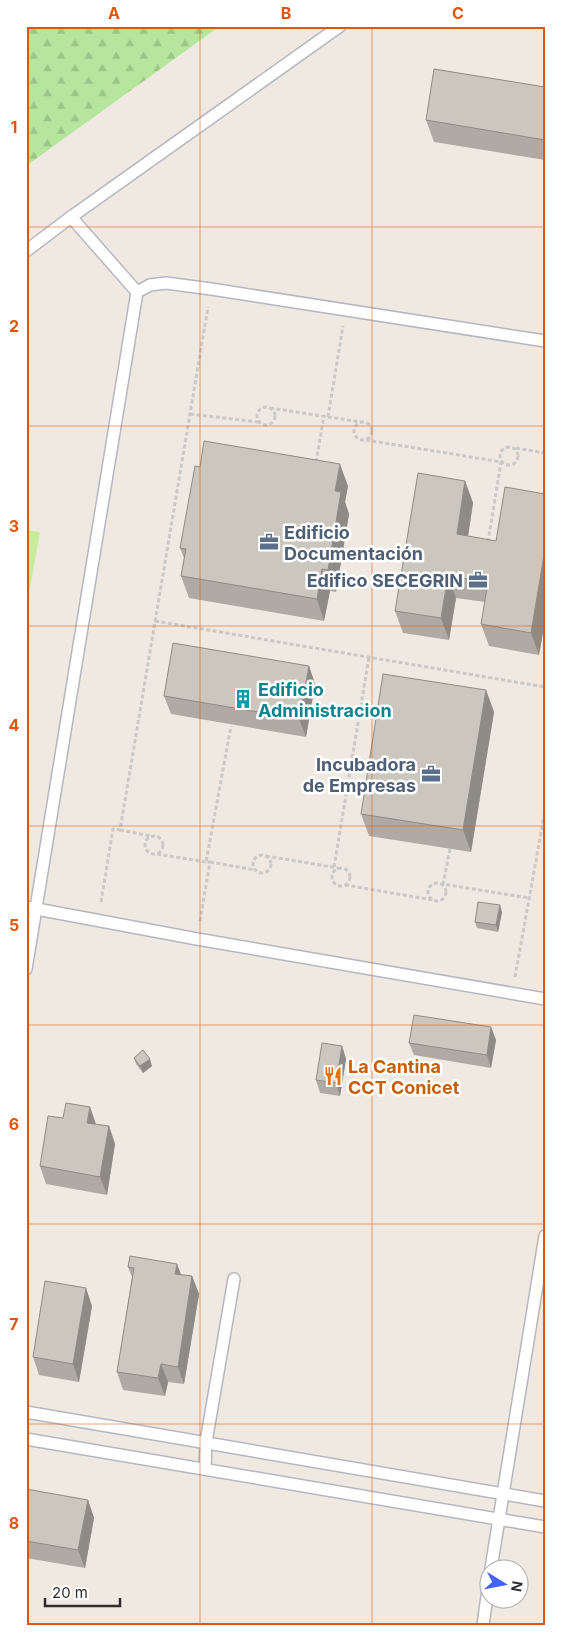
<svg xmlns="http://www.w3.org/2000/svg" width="571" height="1651" font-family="Inter,sans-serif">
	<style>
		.forest { fill: url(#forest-firs) }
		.pitch { fill: #c9ec9a }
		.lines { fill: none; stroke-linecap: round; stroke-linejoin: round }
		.lane-casing { stroke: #b4b7c1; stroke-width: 14 }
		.path { stroke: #c9c9c9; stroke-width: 3; stroke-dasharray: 4 2.5; stroke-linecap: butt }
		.lane { stroke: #fff; stroke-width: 11 }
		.wall { fill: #afaba4 }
		.shaded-wall { fill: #8e8b86 }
		.building { fill: #cbc7bf; stroke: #8e8b86 }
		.grid { fill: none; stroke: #df570e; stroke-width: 1; stroke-opacity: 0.55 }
		.labels { text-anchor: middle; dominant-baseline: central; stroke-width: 5; stroke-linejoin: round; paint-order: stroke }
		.service-label { font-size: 18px; font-weight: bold; fill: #4e5e75; stroke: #fff; text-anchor: end }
		.culture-label { font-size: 18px; font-weight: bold; fill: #0d838f; stroke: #fff; text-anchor: start }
		.food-label { font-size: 18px; font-weight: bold; fill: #c56008; stroke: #fff; text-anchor: start }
		.neatline { fill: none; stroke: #df570e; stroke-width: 2 }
		.grid-label { font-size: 16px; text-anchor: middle; font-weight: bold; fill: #df570e }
	</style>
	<defs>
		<pattern id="forest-firs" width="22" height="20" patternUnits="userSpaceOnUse" patternTransform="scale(1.25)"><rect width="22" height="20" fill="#b6e59e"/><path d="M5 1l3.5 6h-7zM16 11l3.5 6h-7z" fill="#9dc588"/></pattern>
	</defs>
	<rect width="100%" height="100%" fill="#efe9e1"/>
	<!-- forest -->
	<path class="forest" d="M26,26h194l-194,140z"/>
	<!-- pitch -->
	<path class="pitch" d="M26,530l14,2 -14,78z"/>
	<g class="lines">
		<!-- lane casing -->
		<g class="lane-casing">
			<g id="lane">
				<path d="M71,217l66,75 13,-7 16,-2 45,6 334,52"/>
				<path d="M26,251l45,-34 269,-191"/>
				<path d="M26,907l171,32 348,60"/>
				<path d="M26,969l111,-677"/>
				<path d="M26,1412l519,89"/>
				<path d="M26,1439l519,88"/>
				<path d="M205,1469l1,-27 28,-163"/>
				<path d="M491,1568l54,-332"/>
				<path d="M483,1625l5,-36"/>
			</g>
		</g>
		<!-- path -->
		<g class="path">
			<circle cx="266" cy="416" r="9"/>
			<path d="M270,408l91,14"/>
			<path d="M190,414l68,8"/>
			<path d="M328,417l15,-91"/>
			<circle cx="363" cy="431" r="9"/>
			<path d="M366,440l136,22"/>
			<circle cx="509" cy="456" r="9"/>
			<path d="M516,448l29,5"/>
			<path d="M316,462l8,-46"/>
			<path d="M488,542l13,-80"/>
			<path d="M155,621l390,66"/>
			<path d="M120,830l31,6"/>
			<circle cx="154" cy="845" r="9"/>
			<path d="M450,849l-7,35 86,14"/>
			<path d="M157,854l49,8"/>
			<circle cx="262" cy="864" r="9"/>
			<path d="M266,856l72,12"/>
			<path d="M210,862l45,8"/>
			<path d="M334,867l35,-210"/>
			<circle cx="341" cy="877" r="9"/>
			<circle cx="437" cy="892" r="9"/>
			<path d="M345,885l88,15"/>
			<path d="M101,902l12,-73 7,1 88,-523"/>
			<path d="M200,921l10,-59h-4l25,-136"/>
			<path d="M515,977l30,-166"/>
		</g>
		<!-- lane -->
		<use href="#lane" class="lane"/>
	</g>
	<!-- wall -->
	<g class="wall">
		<path d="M545,87v73l-111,-18 -8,-22z"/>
		<path d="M465,481l8,22 -5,33 28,5 49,-47v127l-6,34 -50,-9 -8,-22 4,-22 -29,-4 -7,42 -46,-7 -8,-22z"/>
		<path d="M348,486l-3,16 4,12 -13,78 -6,-1 -6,30 -135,-23 -8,-22 3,-18 -4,-10z"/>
		<path d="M309,666l6,18 -9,53 -135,-23 -7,-18z"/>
		<path d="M486,690l8,22 -23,140 -102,-16 -8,-22z"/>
		<path d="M502,912l-4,20 -21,-4 -2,-6z"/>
		<path d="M491,1027l5,13 -5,28 -77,-13 -5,-12z"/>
		<path d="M342,1046l4,13 -6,37 -20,-3 -4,-13z"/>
		<path d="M134,1058l18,8 -9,7 -7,-9z"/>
		<path d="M90,1107l6,17 13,2 6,18 -8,51 -61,-11 -6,-18 23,-48z"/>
		<path d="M128,1267l64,9 7,18 -15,90 -16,-2 -3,14 -42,-6 -6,-18 15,-95z"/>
		<path d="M92,1306l-13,76 -40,-7 -6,-18z"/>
		<path d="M26,1489l62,11 6,18 -9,50 -59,-10z"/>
	</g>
	<!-- shaded-wall -->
	<g class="shaded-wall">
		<path d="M340,464l8,22 -3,16 4,12 -13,78 -8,-22 7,-79z"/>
		<path d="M465,481l8,22 -8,53 -8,-22z"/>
		<path d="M545,549v72l-6,34 -8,-22z"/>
		<path d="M322,569l8,22 -6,30 -7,-22z"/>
		<path d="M448,576l8,22 -7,42 -8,-22z"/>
		<path d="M309,666l6,18 -9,53 -7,-18z"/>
		<path d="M486,690l8,22 -23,140 -8,-22z"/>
		<path d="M500,905l2,7 -4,20 -2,-7z"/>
		<path d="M491,1027l5,13 -5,28 -4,-13z"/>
		<path d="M342,1046l4,13 -6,37 -4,-13z"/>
		<path d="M150,1059l2,7 -9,7 -3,-7z"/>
		<path d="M90,1107l6,18 -9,-2z"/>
		<path d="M109,1126l6,18 -8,51 -7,-18z"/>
		<path d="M177,1264l7,18 -9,-8z"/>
		<path d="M192,1276l7,18 -15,90 -6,-17z"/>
		<path d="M86,1288l6,18 -13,76 -6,-18z"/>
		<path d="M161,1364l7,18 -3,14 -7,-18z"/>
		<path d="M88,1500l6,18 -9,50 -7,-18z"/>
	</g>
	<!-- building -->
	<g class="building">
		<path d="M434,69l111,18v53l-119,-20z"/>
		<path d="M204,441l136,23 -5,27 6,1 -13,78 -6,-1 -5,30 -136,-23 5,-27 -6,-1 15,-82 5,1z"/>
		<path d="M418,473l47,8 -8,53 39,7 9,-54 40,7v55l-14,84 -50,-9 7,-42 -40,-6 -7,42 -46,-7z"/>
		<path d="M173,643l136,23 -10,53 -135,-23z"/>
		<path d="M383,674l103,16 -23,140 -102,-16z"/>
		<path d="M478,902l22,3 -4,20 -21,-3z"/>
		<path d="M414,1015l77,12 -4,28 -78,-12z"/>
		<path d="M322,1043l20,3 -6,37 -20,-3z"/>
		<path d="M143,1050l7,9 -10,7 -6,-8z"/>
		<path d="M66,1103l24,4 -3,16 22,3 -9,51 -60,-11 8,-50 15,2z"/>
		<path d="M130,1256l47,8 -2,10 17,2 -14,91 -17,-3 -3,14 -41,-6 17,-104 -6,-1z"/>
		<path d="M45,1281l41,7 -13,76 -40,-7z"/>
		<path d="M26,1489l62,11 -10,50 -52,-9z"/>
	</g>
	<!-- grid -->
	<path class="grid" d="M200,26v1599M372,26v1599M26,227h519M26,426h519M26,626h519M26,826h519M26,1025h519M26,1224h519M26,1424h519"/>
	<!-- icons -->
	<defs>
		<g id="office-bare" transform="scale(1.5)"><path d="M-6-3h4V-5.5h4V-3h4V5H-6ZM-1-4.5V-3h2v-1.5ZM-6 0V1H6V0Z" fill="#5c6f8a" stroke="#fff" stroke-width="2.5" paint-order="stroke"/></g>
		<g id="building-bare" transform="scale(1.5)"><path d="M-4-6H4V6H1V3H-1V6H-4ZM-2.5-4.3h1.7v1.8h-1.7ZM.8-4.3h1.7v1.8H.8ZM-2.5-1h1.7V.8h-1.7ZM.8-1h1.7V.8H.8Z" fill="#0f9aa8" stroke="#fff" stroke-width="2.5" paint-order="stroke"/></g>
		<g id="restaurant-bare" transform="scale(1.5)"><path d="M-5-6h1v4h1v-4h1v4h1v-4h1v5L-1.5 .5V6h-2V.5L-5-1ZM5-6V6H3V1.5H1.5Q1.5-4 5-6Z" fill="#e8710a" stroke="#fff" stroke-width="2.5" paint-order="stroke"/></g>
	</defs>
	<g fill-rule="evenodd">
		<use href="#office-bare" x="269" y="542"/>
		<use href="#office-bare" x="478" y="580"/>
		<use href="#building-bare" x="243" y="699"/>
		<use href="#office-bare" x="431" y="774"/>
		<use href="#restaurant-bare" x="333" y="1076"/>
	</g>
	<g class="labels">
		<!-- service labels -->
		<g class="service-label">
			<text x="284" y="532" text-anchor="start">Edificio<tspan x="284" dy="21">Documentación</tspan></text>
			<text x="463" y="580">Edifico SECEGRIN</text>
			<text x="416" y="764">Incubadora<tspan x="416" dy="21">de Empresas</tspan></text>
		</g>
		<!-- culture labels -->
		<g class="culture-label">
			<text x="258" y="689">Edificio<tspan x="258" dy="21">Administracion</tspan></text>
		</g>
		<!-- food labels -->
		<g class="food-label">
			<text x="348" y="1066">La Cantina<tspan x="348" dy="21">CCT Conicet</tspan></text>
		</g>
	</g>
	<!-- border -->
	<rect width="571" height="1651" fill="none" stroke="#ffffff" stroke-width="55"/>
	<!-- north arrow -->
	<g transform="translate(504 1584) rotate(100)"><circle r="24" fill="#ffffff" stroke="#ababab"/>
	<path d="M0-4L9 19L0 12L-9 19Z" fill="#4264fb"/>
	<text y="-8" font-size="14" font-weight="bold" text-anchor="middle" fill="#2e2e2e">N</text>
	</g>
	<!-- scale -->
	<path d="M45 1598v8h75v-8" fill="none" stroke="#2e2e2e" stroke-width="2.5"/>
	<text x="52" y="1598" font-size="15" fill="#2e2e2e" stroke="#ffffff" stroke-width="4" paint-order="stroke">20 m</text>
	<rect x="28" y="28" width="516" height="1596" class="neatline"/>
	<g class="grid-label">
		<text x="114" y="19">A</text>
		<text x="286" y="19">B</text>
		<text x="458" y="19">C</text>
		<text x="14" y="133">1</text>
		<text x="14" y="332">2</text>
		<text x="14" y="532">3</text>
		<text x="14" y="731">4</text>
		<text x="14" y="931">5</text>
		<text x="14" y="1130">6</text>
		<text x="14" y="1330">7</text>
		<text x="14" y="1529">8</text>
	</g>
</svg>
